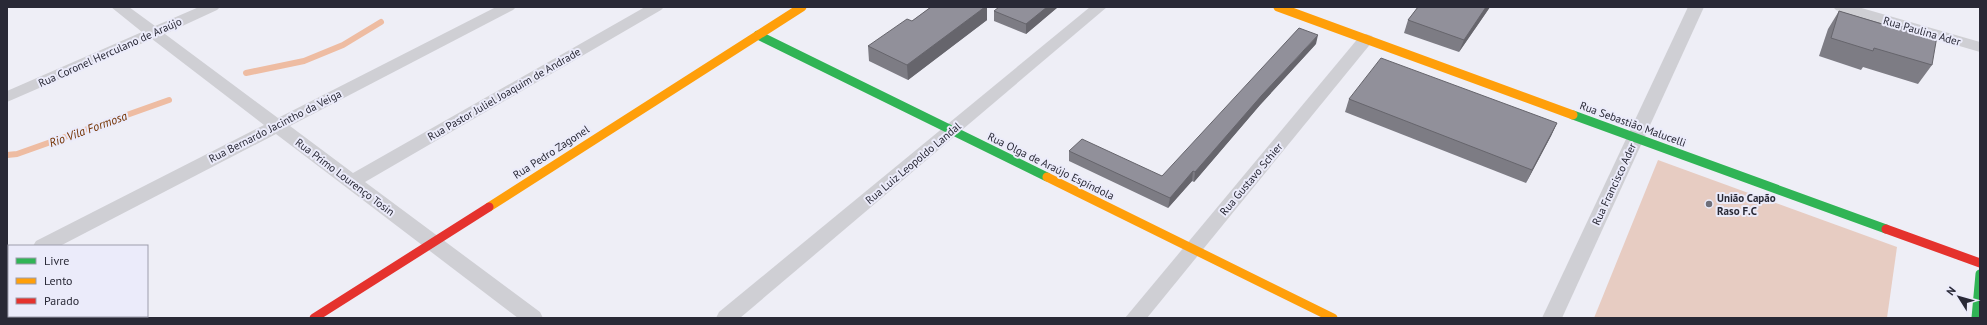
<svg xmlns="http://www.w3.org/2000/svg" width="1987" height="325" font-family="'PT Sans',sans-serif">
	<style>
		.green { fill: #e7ccc2 }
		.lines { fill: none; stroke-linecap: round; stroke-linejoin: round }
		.stream { stroke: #eebca2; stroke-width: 6 }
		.street { fill: #cfcfd4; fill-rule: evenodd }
		.fast { stroke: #30b455; stroke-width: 9 }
		.slow { stroke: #ff9f0a; stroke-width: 9 }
		.jam { stroke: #e5322d; stroke-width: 9 }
		.wall { fill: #7d7c84 }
		.shaded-wall { fill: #66656c }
		.building { fill: #91909a; stroke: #66656c }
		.poi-dot { fill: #6e6e79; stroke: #ebebfa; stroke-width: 1.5 }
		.labels { text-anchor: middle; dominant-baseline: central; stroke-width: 4; stroke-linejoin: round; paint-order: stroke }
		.street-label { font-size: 11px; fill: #292936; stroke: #ebebfa }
		.poi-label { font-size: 11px; font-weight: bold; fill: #292936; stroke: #ebebfa; text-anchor: start }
		.water-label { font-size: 12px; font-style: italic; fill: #753404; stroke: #ebebfa }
	</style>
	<rect width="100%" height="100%" fill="#eeeef6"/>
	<!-- green -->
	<path class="green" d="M1658,160l239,87 -10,71h-293z"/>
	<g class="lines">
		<!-- stream -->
		<g class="stream">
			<path d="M246,73l58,-12 39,-16 38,-23"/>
			<path d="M7,155l10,-1 152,-54"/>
		</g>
		<!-- street -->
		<g class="street">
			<path d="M111,7h18l26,19 44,-19h21l-3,3 -52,24 113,84 218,-111h20l-3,3 -223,116 63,47 292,-166h19l-3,3 -296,172 175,130 3,6h-25l-242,-184 -216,112h-27l3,-5 228,-116 -112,-86 -145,63v-11l135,-59z"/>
			<path d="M1090,7h17l-367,311h-24l3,-6z"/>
			<path d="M1688,7h16l-142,311h-20z"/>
			<path d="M1833,7h25l122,35v10l-144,-42z"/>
			<path d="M1366,34l6,2 2,3 -2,3 -225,276h-22l235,-282z"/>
			<rect x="7" y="256" width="2" height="15"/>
		</g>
		<!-- fast -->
		<g class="fast">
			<path d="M758,35l289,142"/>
			<path d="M1573,115l313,114"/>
			<path d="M1976,318l4,-44"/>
		</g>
		<!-- slow -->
		<g class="slow">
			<path d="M1278,7l295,108"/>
			<path d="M1047,177l286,141"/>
			<path d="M489,207l313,-200"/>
		</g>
		<!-- jam -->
		<g class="jam">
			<path d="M1886,229l94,34"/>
			<path d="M314,318l175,-111"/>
		</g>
	</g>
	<!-- wall -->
	<g class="wall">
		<path d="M931,7h56v13l-79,60 -39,-19 -1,-15 44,-25z"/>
		<path d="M1058,7l-32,27 -32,-13v-10z"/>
		<path d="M1418,7h72l-31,45 -55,-19 4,-13z"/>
		<path d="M1839,11l52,15 2,-2 39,41 -14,19 -55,-17 -2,3 -42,-14 9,-27z"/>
		<path d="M1316,44l-56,61 -66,77 -2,-1 -24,27 -99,-47v-10l93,25z"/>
		<path d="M1349,99l208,24 -6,13 -25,47 -181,-71z"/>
	</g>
	<!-- shaded-wall -->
	<g class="shaded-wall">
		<path d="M985,7h2v13l-79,60 -1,-15z"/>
		<path d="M1047,7h11l-32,27v-10z"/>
		<path d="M1486,7h4l-31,45 5,-12z"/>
		<path d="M1318,35l-2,9 -56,61 -66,77 1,-10 67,-77z"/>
		<path d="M1557,123l-6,13 -25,47 6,-13z"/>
		<path d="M1193,171l-1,10 -24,27 2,-10z"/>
	</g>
	<!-- building -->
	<g class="building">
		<path d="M931,7h54l-78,58 -39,-19 39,-27 5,2z"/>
		<path d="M999,7h48l-21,17 -32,-13z"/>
		<path d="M1418,7h68l-22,33 -56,-20z"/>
		<path d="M1839,11l53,16 1,-3 44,12 -5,29 -58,-17 -1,3 -42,-13z"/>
		<path d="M1299,28l19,7 -56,60 -67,77 -2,-1 -23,27 -101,-47 13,-12 80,37z"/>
		<path d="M1381,58l176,65 -25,47 -183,-71z"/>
	</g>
	<!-- markers -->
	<circle class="poi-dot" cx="1709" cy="204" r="4"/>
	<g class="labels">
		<!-- street labels -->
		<g class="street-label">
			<text transform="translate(1922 31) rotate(16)">Rua Paulina Ader</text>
			<text transform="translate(110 52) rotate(-24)">Rua Coronel Herculano de Araújo</text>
			<text transform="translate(504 94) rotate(-30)">Rua Pastor Juliel Joaquim de Andrade</text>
			<text transform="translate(1633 124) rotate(20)">Rua Sebastião Malucelli</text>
			<text transform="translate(275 126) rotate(-27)">Rua Bernardo Jacintho da Veiga</text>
			<text transform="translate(551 152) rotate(-33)">Rua Pedro Zagonel</text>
			<text transform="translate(913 163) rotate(-40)">Rua Luiz Leopoldo Landal</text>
			<text transform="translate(1051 166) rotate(26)">Rua Olga de Araújo Espíndola</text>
			<text transform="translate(345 177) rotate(37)">Rua Primo Lourenço Tosin</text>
			<text transform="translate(1251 179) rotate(-50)">Rua Gustavo Schier</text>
			<text transform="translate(1614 184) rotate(-65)">Rua Francisco Ader</text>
		</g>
		<!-- poi labels -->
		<g class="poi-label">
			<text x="1717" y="198">União Capão<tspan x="1717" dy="13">Raso F.C</tspan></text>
		</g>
		<!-- water labels -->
		<g class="water-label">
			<text transform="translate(88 129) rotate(-20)">Rio Vila Formosa</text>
		</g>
	</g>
	<!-- border -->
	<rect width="1987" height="325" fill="none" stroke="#292936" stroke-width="16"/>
	<!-- legend -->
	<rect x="8" y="245" width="140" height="72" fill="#ebebfa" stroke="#9d9dac"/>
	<rect x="16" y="258" width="20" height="6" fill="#30b455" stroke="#9d9dac"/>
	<text x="44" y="265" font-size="12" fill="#292936">Livre</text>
	<rect x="16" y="278" width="20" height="6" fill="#ff9f0a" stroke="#9d9dac"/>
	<text x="44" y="285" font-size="12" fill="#292936">Lento</text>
	<rect x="16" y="298" width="20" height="6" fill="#e5322d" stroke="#9d9dac"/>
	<text x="44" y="305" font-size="12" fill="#292936">Parado</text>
	<!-- north arrow -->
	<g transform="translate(1959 297) rotate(307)" stroke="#ebebfa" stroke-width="3" paint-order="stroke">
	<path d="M0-3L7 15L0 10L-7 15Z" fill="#292936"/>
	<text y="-6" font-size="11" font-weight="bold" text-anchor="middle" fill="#292936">N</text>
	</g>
</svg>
